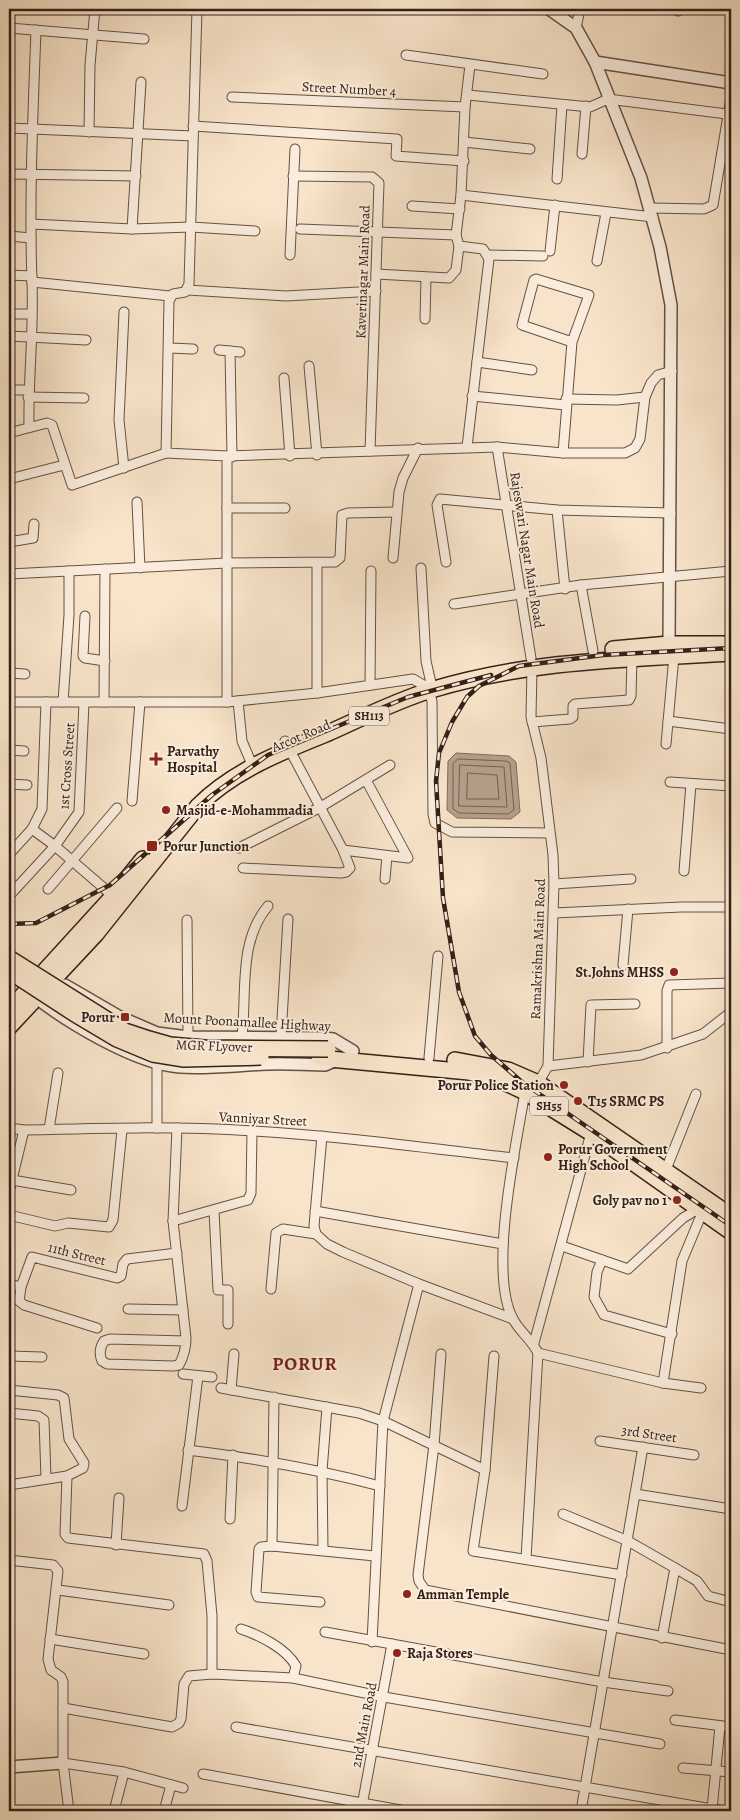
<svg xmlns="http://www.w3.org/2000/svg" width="740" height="1820" font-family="Alegreya,serif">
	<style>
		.water { fill: #b5a18d; stroke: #816d5e }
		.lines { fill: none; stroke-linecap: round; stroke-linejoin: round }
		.shore { stroke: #746052; stroke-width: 1 }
		.minor-casing { stroke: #655144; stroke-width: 11 }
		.tertiary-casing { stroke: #655144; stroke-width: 14 }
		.primary-casing { stroke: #342018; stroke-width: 18 }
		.minor { stroke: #faeddd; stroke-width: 9 }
		.tertiary { stroke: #faeddd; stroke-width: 11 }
		.primary { stroke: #f8e4ca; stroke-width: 15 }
		.rail-casing { stroke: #342018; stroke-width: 4.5 }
		.rail { stroke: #faeddd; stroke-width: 2.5; stroke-dasharray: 8; stroke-linecap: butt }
		.primary-bridge-casing { stroke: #342018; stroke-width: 18; stroke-linecap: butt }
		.primary-bridge { stroke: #f8e4ca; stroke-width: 15 }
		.poi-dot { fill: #8f2418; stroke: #faeddd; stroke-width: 2 }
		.labels { text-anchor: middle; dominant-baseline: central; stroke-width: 4; stroke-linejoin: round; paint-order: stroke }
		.shield { fill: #faeddd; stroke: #6f5e53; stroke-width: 1 }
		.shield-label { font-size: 12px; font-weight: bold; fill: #342018 }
		.street-label { font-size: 14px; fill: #342018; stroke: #faeddd }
		.poi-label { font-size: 14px; font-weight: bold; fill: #342018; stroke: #faeddd; text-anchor: start }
		.district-label { font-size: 19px; font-weight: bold; letter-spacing: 1px; fill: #7a1f14; stroke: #faeddd }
	</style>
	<rect width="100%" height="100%" fill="#f8e4ca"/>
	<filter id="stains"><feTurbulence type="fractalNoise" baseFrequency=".004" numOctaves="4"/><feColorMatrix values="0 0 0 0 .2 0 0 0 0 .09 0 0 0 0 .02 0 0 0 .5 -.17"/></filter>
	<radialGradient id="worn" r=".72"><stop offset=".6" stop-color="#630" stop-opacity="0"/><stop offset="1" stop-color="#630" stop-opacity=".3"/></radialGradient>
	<!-- water -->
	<path class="water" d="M456,753l53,3 7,6 4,50 -9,7 -54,-1 -10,-8 1,-49z"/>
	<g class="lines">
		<!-- shore -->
		<g class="shore">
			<path d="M458,759l48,2 4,2 4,47 -6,4 -49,-1 -6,-4v-45z"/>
			<path d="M460,765l44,2 3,40 -48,-1z"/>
			<path d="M468,773l29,2 2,24h-32z"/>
		</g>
		<!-- minor casing -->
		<g class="minor-casing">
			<g id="minor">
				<path d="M197,9l-8,275 -4,8 -12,2 -4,7 -3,152 61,3v246"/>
				<path d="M678,11v-2"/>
				<path d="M9,28l135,11"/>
				<path d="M576,28l4,-19"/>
				<path d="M406,55l137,19"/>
				<path d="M468,95l122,12 18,-8 119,15"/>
				<path d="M232,97l233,10"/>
				<path d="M193,126l204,13 -1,17 68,5"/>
				<path d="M9,128l184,8"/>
				<path d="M89,132l1,-67 5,-56"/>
				<path d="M464,142l66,7"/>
				<path d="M582,154l4,-48"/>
				<path d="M9,174l127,2"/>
				<path d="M293,176l79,1 7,6 -9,268"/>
				<path d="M557,179l5,-74"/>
				<path d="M461,195l192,22"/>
				<path d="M412,206l48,3"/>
				<path d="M651,208l53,1 9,-4 18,-107"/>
				<path d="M31,224l101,5 59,-2 64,4"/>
				<path d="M132,229l9,-147"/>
				<path d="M300,229l156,6"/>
				<path d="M9,236l22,2"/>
				<path d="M550,251l5,-46"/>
				<path d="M290,255l5,-106"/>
				<path d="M488,255l55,1"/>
				<path d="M597,261l9,-48"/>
				<path d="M376,274l73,4 7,-8 3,-24"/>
				<path d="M9,275l23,1"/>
				<path d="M32,282l138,14"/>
				<path d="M188,290l98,6 90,-5"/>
				<path d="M9,314h22"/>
				<path d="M425,319l1,-41"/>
				<path d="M9,336l77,4"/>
				<path d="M169,348l24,1"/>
				<path d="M219,350l21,2"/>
				<path d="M230,351l2,106"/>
				<path d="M477,362l55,8"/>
				<path d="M309,366l8,89"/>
				<path d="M284,378l6,78"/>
				<path d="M9,390h19"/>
				<path d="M472,396l94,9"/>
				<path d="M28,397l56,1"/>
				<path d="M566,399l51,1 28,-3"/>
				<path d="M29,427c-1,-48 5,-97 3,-145 -3,-84 1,-169 4,-252"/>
				<path d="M9,433l38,-10 5,2 20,60 94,-32"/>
				<path d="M467,447l22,-188 -6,-10 -24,-3 -3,-11 5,-40 4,-88 5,-42"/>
				<path d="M497,447l34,211"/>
				<path d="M563,453l9,-111 17,-47 -53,-16 -2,1 -12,45 50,17"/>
				<path d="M227,456l270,-9 66,6h62l10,-5 5,-9 5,-42 6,-14 7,-8 14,-4"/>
				<path d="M124,468l-5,-48 5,-108"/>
				<path d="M9,479l55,-14"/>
				<path d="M137,502l3,66"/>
				<path d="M227,508h58"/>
				<path d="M557,510l8,79"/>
				<path d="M9,542l24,-4 1,-14"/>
				<path d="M393,558l6,-66 4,-14 15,-30"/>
				<path d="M446,562l-9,-57 3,-6 117,11 114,3"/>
				<path d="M421,568l5,93 5,22"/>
				<path d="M9,574l218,-11 108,-1 5,-4 2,-43 6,-2 48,-1"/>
				<path d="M581,585l12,66"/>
				<path d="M454,604l127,-19 150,-14"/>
				<path d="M85,616l-2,40 2,2 20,3"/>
				<path d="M532,668l-1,49 10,41 12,97 1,29 -6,182 -10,17"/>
				<path d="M9,673l16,1"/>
				<path d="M370,685l1,-114"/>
				<path d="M429,691l3,10 1,113 2,9 17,9 97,1"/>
				<path d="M317,693v-130"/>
				<path d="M238,701l4,40 11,26"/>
				<path d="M9,702h218l90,-9 96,-14 12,7"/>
				<path d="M63,702l6,-87v-44"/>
				<path d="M104,702l1,-133"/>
				<path d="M668,721l63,8"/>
				<path d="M532,722l38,-3 3,-2v-11l2,-2 54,-4 2,-4 1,-38"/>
				<path d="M666,744l8,-88"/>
				<path d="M9,750l15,1"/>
				<path d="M670,782l61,4"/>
				<path d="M9,784l18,1"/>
				<path d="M132,801l8,-99"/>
				<path d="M32,829l23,17 58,50"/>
				<path d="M239,848l80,-40 71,-43"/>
				<path d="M9,849l3,2 20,-22 10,-20 4,-107"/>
				<path d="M343,850l65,8 -42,-78"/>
				<path d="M243,868l98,5 5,-1 4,-4 -7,-18 -58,-109"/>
				<path d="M684,871l7,-87"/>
				<path d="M385,879l2,-23"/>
				<path d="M554,884l77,-5"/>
				<path d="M48,889l69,-81"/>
				<path d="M9,896l46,-50 24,-34 5,-109"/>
				<path d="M554,913l127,-6h50"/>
				<path d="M187,920l1,117"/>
				<path d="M623,965l5,-56"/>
				<path d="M242,1036c5,-43 -4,-95 26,-130"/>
				<path d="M281,1036l7,-117"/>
				<path d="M667,1048v-57l2,-6 62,-2"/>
				<path d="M429,1058l9,-102"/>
				<path d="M588,1062l3,-57 44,-1"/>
				<path d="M157,1063v65"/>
				<path d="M548,1066l93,-11 62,-21 28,-22"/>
				<path d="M525,1092c-9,53 -37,181 -12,227 6,12 19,21 25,34l125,30 38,5"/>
				<path d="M9,1128l15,2c76,-2 153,-4 229,1 87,5 174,17 261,27"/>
				<path d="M177,1128l-4,93 13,117c0,11 -2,18 -7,27l-6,1 -66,-2 -5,-3c-3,-7 -2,-14 2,-20l6,-2 76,2"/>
				<path d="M49,1129l9,-56"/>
				<path d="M322,1136l-8,90 2,8 11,10 16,8 76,32 94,35"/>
				<path d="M665,1172l31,-78"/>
				<path d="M12,1180l59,10"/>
				<path d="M9,1192l15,-62"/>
				<path d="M214,1211l4,79h10v34"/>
				<path d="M315,1211l188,33"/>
				<path d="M9,1215l46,11 13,-3 41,4 4,-7 9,-90"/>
				<path d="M173,1221l75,-21 3,-7 1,-62"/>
				<path d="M562,1246l66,23 55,-51 15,-9"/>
				<path d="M602,1260l-5,12 -3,25 10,18 68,19"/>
				<path d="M9,1284l12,3"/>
				<path d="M271,1289l5,-56 7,-4 33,5"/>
				<path d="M128,1309l55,1"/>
				<path d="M97,1328l-73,-23 -5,-4 2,-14 11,-30 85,21 4,-2 2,-12 4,-5 50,-6"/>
				<path d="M534,1343l57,-210"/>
				<path d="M441,1354l-7,91 -16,130 1,6 6,9 306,60"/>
				<path d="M9,1356l33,1"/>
				<path d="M494,1356l-9,114 -12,81 149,24"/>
				<path d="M183,1374l29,3"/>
				<path d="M663,1383l19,-122 20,-48"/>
				<path d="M221,1388l138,25 24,8 102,49"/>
				<path d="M9,1390l49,5 6,3 5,41 15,24 -1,5 -16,8 -58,9"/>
				<path d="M231,1390l3,-36"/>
				<path d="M9,1413l29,3 6,4 2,58"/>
				<path d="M600,1441l94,14"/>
				<path d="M188,1450c65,8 129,19 192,36"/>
				<path d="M67,1476l-2,58 3,4 136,16 3,7 5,55v58"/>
				<path d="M635,1494l96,15"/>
				<path d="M182,1506l16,-130"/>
				<path d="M563,1514l65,27 47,27 22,13 11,15 23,6"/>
				<path d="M230,1519l3,-64"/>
				<path d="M116,1545l3,-47"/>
				<path d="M272,1546l2,-149"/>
				<path d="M323,1550l-1,-79 5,-64"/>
				<path d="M526,1559l12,-206"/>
				<path d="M9,1560l44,5 5,6 -10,88 3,11 10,7 2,5v81l6,48"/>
				<path d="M58,1590l111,15"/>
				<path d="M320,1602l-62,-5 -2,-5 3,-43 2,-2 11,-1 103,10"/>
				<path d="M241,1629c18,6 45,19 55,37l-3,12"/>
				<path d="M325,1632l278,50 65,9"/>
				<path d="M662,1638l13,-70"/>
				<path d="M50,1639l94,15"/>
				<path d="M372,1642l11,-221 36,-137"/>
				<path d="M63,1708l109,19 7,-4 2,-4 3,-35 5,-8 23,-2 81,4 91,19 276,47"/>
				<path d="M675,1720l56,7"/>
				<path d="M236,1727l488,84"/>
				<path d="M63,1763l61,9 59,16"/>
				<path d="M683,1768l48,4"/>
				<path d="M203,1774l203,37"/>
				<path d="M712,1810l8,-84"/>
				<path d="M114,1811l10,-39"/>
				<path d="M164,1811l7,-26"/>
				<path d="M361,1811l31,-167"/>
				<path d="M581,1811l62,-364"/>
			</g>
		</g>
		<!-- tertiary casing -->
		<g class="tertiary-casing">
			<g id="tertiary">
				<path d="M549,9l27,19 19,34 46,116 19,69 11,58 -2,339"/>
				<path d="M595,62l136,21"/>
				<path d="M65,985l55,32 37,16 31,4 136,1 9,1 20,12"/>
				<path d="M30,993c35,28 105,71 150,74 29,2 59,-2 88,-3 19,-1 38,1 57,1l7,-3"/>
				<path d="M9,1767l54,-4"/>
			</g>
		</g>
		<!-- primary casing -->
		<g class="primary-casing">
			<g id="primary">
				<path d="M613,649l56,-5h56"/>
				<path d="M9,1010l104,-114 30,-37"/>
				<path d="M9,1027l87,-93 102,-128c35,-35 83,-54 128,-72 34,-15 69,-33 105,-44 98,-30 199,-31 300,-37"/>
				<path d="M319,1058l150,14 35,10 21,10 66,41 140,99"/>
				<path d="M455,1060l53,10 30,13 193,133"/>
			</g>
		</g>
		<!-- minor -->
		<use href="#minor" class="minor"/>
		<!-- tertiary -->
		<use href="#tertiary" class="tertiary"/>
		<!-- primary -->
		<use href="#primary" class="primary"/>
		<!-- rail casing -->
		<g class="rail-casing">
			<g id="rail">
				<path d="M731,648l-128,7 -84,11 -40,20 -12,11 -15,25 -13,31 -3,28 7,117 16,94 16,44 16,19 31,27 209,144"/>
				<path d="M9,924l27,-1 74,-38 102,-90 56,-40 140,-58 83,-22"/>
			</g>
		</g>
		<!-- rail -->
		<use href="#rail" class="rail"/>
		<!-- primary-bridge casing -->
		<g class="primary-bridge-casing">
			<g id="primary-bridge">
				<path d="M9,958l116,73 24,8 21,6 35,3 123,1"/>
				<path d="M9,971l66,43 42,25 36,15 31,5 77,-2"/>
			</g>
		</g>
		<!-- primary-bridge -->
		<use href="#primary-bridge" class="primary-bridge"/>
	</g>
	<!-- markers -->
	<g class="poi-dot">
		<path d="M153.5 751.5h5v5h5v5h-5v5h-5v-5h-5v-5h5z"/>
		<circle cx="166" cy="810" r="5"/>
		<rect x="146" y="840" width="12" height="12" rx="2.5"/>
		<circle cx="674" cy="972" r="5"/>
		<rect x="120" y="1012" width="10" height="10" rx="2.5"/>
		<circle cx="564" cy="1085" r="5"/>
		<circle cx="578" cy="1101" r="5"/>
		<circle cx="548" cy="1157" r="5"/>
		<circle cx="677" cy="1200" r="5"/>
		<circle cx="407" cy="1594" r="5"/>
		<circle cx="397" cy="1653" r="5"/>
	</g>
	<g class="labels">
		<!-- shield labels -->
		<g class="shield">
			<rect x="349" y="706.5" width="40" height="19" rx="4"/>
			<rect x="530" y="1096.5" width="38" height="19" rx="4"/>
		</g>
		<g class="shield-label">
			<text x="369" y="716">SH113</text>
			<text x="549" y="1106">SH55</text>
		</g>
		<!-- street labels -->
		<g class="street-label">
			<text transform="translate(349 89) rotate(3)">Street Number 4</text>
			<text transform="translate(363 272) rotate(-88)">Kaverinagar Main Road</text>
			<text transform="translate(527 550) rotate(81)">Rajeswari Nagar Main Road</text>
			<text transform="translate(301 736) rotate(-23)">Arcot Road</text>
			<text transform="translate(67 766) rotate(-86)">1st Cross Street</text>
			<text transform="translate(538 949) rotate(-88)">Ramakrishna Main Road</text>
			<text transform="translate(247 1022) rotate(3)">Mount Poonamallee Highway</text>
			<text transform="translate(214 1046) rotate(2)">MGR FLyover</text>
			<text transform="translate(263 1119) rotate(3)">Vanniyar Street</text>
			<text transform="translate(77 1254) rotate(14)">11th Street</text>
			<text transform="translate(649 1434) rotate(8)">3rd Street</text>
			<text transform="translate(364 1725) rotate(-79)">2nd Main Road</text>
		</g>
		<!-- poi labels -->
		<g class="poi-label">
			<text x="167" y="751">Parvathy<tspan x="167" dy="16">Hospital</tspan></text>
			<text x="176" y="810">Masjid-e-Mohammadia</text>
			<text x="163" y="846">Porur Junction</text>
			<text x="664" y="972" text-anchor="end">St.Johns MHSS</text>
			<text x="115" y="1017" text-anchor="end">Porur</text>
			<text x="554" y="1085" text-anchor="end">Porur Police Station</text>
			<text x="588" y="1101">T15 SRMC PS</text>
			<text x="558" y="1149">Porur Government<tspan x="558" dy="16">High School</tspan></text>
			<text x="667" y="1200" text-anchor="end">Goly pav no 1</text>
			<text x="417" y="1594">Amman Temple</text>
			<text x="407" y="1653">Raja Stores</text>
		</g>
		<!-- district labels -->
		<g class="district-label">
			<text x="305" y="1364">PORUR</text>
		</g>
	</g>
	<!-- margin -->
	<rect width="740" height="1820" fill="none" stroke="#f8e4ca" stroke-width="30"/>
	<rect x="10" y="10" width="720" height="1800" fill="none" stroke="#342018" stroke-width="2.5"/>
	<rect x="15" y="15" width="710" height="1790" fill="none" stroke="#342018"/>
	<rect width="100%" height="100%" filter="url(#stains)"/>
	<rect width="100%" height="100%" fill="url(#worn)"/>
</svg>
